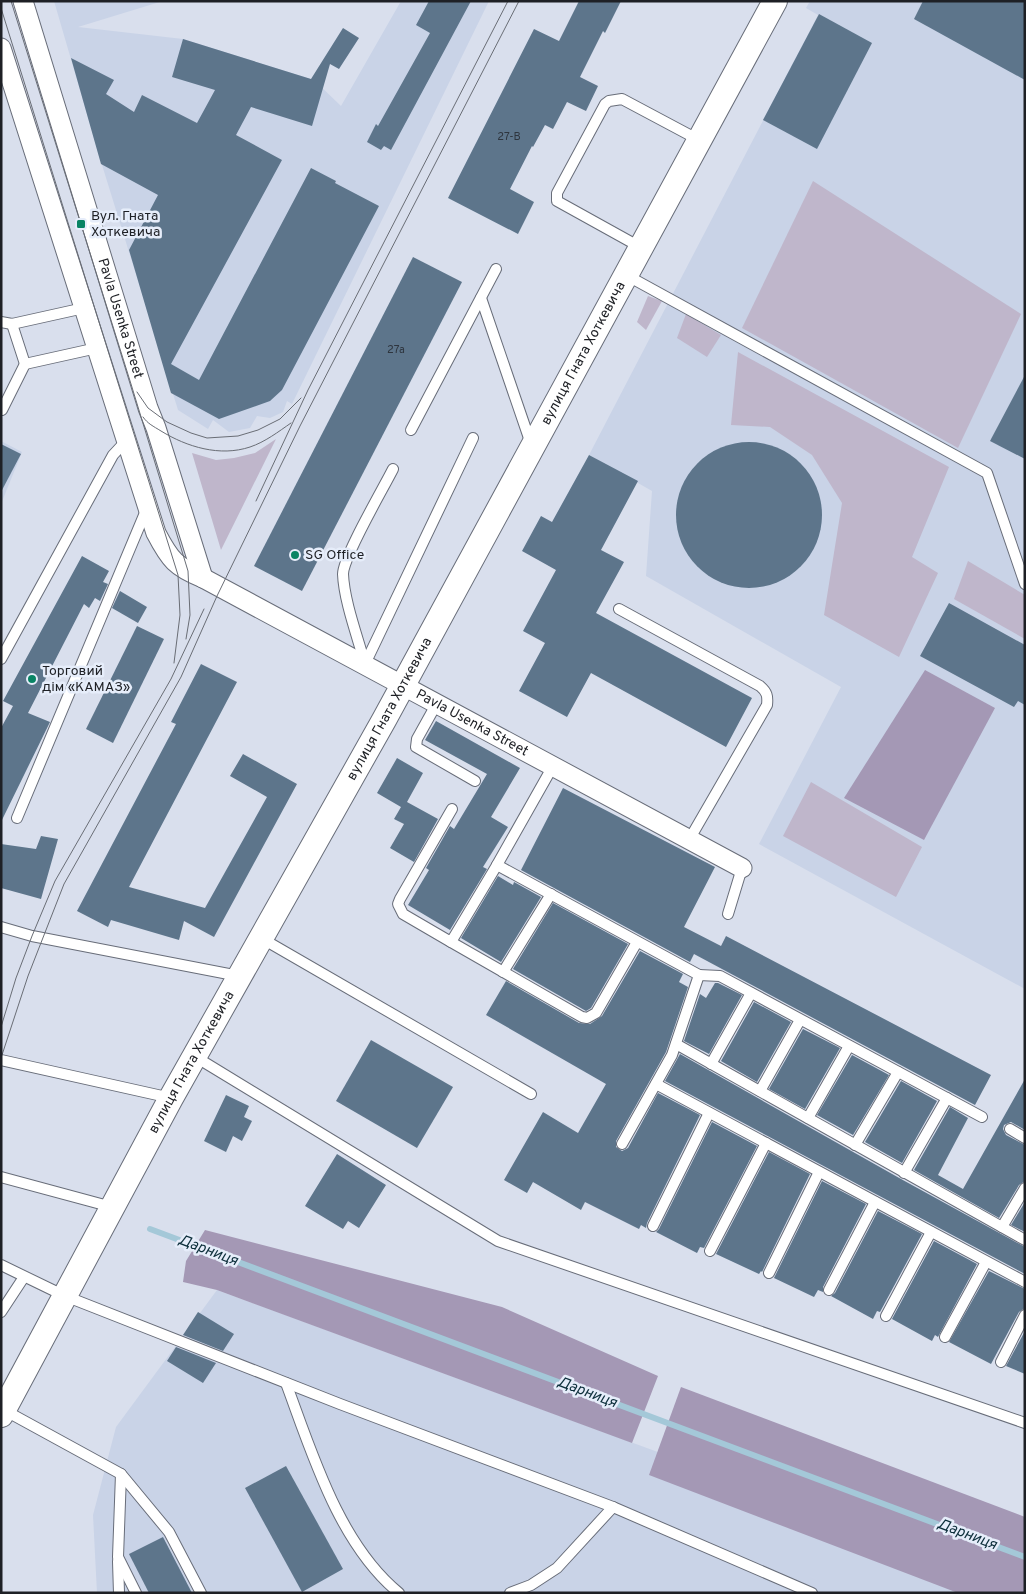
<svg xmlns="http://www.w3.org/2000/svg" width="1026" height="1594" font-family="Overpass,sans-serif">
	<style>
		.built { fill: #c9d3e7 }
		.green { fill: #bfb6cb }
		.forest { fill: #a498b5 }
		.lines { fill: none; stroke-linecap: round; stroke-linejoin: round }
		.stream { stroke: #a4c8d8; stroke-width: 6 }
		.building { fill: #5d758b }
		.service-casing { stroke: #686d79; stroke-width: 12 }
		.minor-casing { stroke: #686d79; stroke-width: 21 }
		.tertiary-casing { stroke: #686d79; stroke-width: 26 }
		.service { stroke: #fff; stroke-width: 10 }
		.minor { stroke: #fff; stroke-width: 19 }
		.tertiary { stroke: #fff; stroke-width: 24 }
		.tram { stroke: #696d75; stroke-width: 1 }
		.poi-dot { fill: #098464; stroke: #e6edfa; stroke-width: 2 }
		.labels { text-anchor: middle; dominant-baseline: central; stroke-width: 5; stroke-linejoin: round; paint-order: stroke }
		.number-label { font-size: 11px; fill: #2e353e }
		.poi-label { font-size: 14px; fill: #1e2025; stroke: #e6edfa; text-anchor: start }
		.street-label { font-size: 14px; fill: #1e2025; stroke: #e6edfa }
		.water-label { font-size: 15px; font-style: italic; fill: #0d2f3b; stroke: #e6edfa }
	</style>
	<rect width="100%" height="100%" fill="#d9dfed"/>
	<!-- built -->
	<g class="built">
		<path d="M54,1h109l-85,26 105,12 131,41 27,26 60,-105h88l-197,403 -5,-3 -4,11 -13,6 -13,-2 -7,12 -21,4 -16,-12 -5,9 -30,-19 -80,-258z"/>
		<path d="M810,1h215v988l-266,-145 82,-157 -195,-111 6,-85 -63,-36 229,-440 -12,-7z"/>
		<path d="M1,441l21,11 -21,52z"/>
		<path d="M217,1290l808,297v6h-928l-4,-78 23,-88z"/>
	</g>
	<!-- green -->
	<g class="green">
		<path d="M813,181l208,133 -63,134 -216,-120z"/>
		<path d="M648,296l14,5 -16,29 -9,-8z"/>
		<path d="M686,314l35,21 -14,22 -30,-19z"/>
		<path d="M738,352l211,115 -37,90 26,16 -39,84 -75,-42 18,-112 -30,-48 -42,-28 -39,-2z"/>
		<path d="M276,439l-55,111 -29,-97 24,7 18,-2 21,-5z"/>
		<path d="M968,561l57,34v44l-71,-40z"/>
		<path d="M811,782l111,65 -26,50 -113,-61z"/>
	</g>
	<!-- forest -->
	<g class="forest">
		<path d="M925,670l70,38 -71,132 -80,-42z"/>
		<path d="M205,1230l297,77 156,69 -26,67 -415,-153 -34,-8 3,-21z"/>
		<path d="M681,1387l344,130v76h-67l-309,-118z"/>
	</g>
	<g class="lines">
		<!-- stream -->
		<path class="stream" d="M150,1229l875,328"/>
	</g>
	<!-- building -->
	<g class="building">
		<path d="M429,1h42l-80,149 -7,-4 -3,4 -14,-8 9,-18 2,2 52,-93 -14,-8z"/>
		<path d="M579,1h42l-16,32 -2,-2 -23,46 18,9 -12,25 -19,-9 -14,27 -8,-4 -12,22 -1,-1 -22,43 24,13 -16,32 -70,-36 86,-169 25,12z"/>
		<path d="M923,1h102v79l-111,-61z"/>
		<path d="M819,14l53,29 -55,106 -54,-29z"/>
		<path d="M343,28l16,10 -20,31 -9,-5 -18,62 -61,-19 -15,28 46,25 -111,204 28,16 112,-212 25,13 -1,2 44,23 -97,184 -12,11 -51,18 -48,-26 -42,-143 29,-55 -57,-31 -30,-106 43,22 -8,14 28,18 8,-17 55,28 18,-33 -43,-13 11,-38 128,40z"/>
		<path d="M413,257l49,25 -160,309 -48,-25z"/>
		<path d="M1025,375v84l-35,-18z"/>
		<circle cx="749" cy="515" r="73"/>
		<path d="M1,444l20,10 -20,38z"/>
		<path d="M589,455l49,26 -37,69 23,12 -28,51 156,85 -26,49 -135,-74 -24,44 -48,-26 26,-48 -22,-12 33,-61 -34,-19 19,-35 11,6z"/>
		<path d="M82,556l27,15 -6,11 5,2 -8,17 -5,-3 -6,10 -5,-4 -56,109 22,9 -49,100v-94l12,-22 -10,-5z"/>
		<path d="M120,591l27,16 -9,16 -26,-15z"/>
		<path d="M949,603l76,42v60l-7,-4 -4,6 -94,-51z"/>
		<path d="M137,626l27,13 -51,104 -27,-14z"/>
		<path d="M201,664l36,18 -108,205 76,21 62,-111 -37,-21 13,-22 54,30 -83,153 -30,-16 -5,19 -68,-20 -3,7 -31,-16 99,-187 -5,-2z"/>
		<path d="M436,721l84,47 -29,49 17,10 -25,40 4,2 -37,61 -42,-25 21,-35 -3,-2 24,-42 4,3 33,-55 -62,-34z"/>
		<path d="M397,758l26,15 -16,29 31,17 -24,43 -24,-14 14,-24 -10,-5 7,-12 -24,-14z"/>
		<path d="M563,788l152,79 -31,60 37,19 5,-10 265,139 -16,30 -281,-151 -4,8 -169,-92z"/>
		<path d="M41,836l17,3 -17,60 -40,-11v-44l35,5z"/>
		<path d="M498,876l15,9 1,-3 27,15 -40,65 -40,-24z"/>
		<path d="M553,903l75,41 -37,64 -5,3 -73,-42z"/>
		<path d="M640,951l43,23 -4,8 9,5 -22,65 -50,89v6l6,4 6,-3 30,-55 42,22 -53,108 -1,5 -5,-3 -2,4 -54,-27 -4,8 -48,-28 -6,11 -23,-13 39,-68 35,21 28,-49 -120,-69 20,-34 73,42 11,1 12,-8z"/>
		<path d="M715,983h3l24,12 -33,59 -25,-13 16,-47 6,4z"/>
		<path d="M754,1002l37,20 -34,60 -36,-21z"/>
		<path d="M803,1029l37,19 -35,61 -36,-20z"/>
		<path d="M371,1040l82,47 -36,61 -81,-47z"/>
		<path d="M680,1054l221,125 124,68v27l-360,-193z"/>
		<path d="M852,1055l37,20 -36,60 -36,-20z"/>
		<path d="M1025,1079v51l-14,-8 -7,3 -1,4 3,6 19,10v36l-6,4 -20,33 -85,-48 36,-63 18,11 -30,57 25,14z"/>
		<path d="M901,1081l36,20 -35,62 -37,-21z"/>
		<path d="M226,1095l23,11 -5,11 8,4 -10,20 -9,-5 -7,16 -22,-11z"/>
		<path d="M712,1122l45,24 -53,102 -4,-1 -3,6 -41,-21 3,-3z"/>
		<path d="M769,1152l41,22 -48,98 -1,-1 -2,3 -43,-20z"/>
		<path d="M337,1154l49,31 -27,43 -11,-7 -5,8 -38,-23z"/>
		<path d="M822,1181l44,23 -43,83v5l-5,-2 -4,7 -40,-19z"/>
		<path d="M1025,1202v30l-14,-7z"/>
		<path d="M878,1211l44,23 -42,78 -3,-1 -4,8 -42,-23 4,-3z"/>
		<path d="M934,1241l43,23 -39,73 -3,-2 -3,6 -40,-22z"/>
		<path d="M989,1271l36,18v19l-6,4 -28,52 -42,-22z"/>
		<path d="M198,1312l36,22 -11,17 -40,-16z"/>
		<path d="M1025,1331v43l-19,-8z"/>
		<path d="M176,1347l40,16 -13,20 -36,-22z"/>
		<path d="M286,1466l57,103 -41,23 -57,-104z"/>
		<path d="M163,1537l29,56h-43l-20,-39z"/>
	</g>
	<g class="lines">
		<!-- service casing -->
		<g class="service-casing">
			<g id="service">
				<path d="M640,247l-83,-46v-8l48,-89 4,-3 13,-2 77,41"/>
				<path d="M626,275l361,198 38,111"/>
				<path d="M481,298l50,146"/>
				<path d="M1,322l11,2 72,-16"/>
				<path d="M12,324l13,40 72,-16"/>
				<path d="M2,410l23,-46"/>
				<path d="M411,430l85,-161"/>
				<path d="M619,609l141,77c7,6 8,10 7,19l-78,135"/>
				<path d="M1,659l112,-204 13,-14"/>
				<path d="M365,664l108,-226"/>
				<path d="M365,664c-7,-26 -21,-63 -22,-90 0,-17 40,-85 50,-105"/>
				<path d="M437,703l-20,36 -1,8 59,34"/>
				<path d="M553,766l-56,99 202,110 -27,80 -50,89"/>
				<path d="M452,809l-52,90 -2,5 5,10 48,28 46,-77"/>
				<path d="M17,818l130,-310"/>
				<path d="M728,914l14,-46"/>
				<path d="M1,927l31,9 207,40"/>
				<path d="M261,938l270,156"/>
				<path d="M451,942l131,75 5,1 9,-5 41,-71"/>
				<path d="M503,972l48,-78"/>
				<path d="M699,975l21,1 262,141"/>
				<path d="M676,1044l349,196"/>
				<path d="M194,1056l304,185 527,182"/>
				<path d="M1,1060l170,38"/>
				<path d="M711,1064l40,-71"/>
				<path d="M656,1084l369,198"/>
				<path d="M760,1091l40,-71"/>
				<path d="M808,1118l41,-72"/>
				<path d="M1010,1129l15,9"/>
				<path d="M855,1145l43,-73"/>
				<path d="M904,1173l43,-75"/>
				<path d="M1,1177l111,30"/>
				<path d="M653,1226l56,-113"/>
				<path d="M1002,1227l23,-39"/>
				<path d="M710,1251l56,-108"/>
				<path d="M1,1265l64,31 275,108 273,103 199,86"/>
				<path d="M769,1273l50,-101"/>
				<path d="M829,1290l46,-88"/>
				<path d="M1,1312l23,-35"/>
				<path d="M886,1316l45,-84"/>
				<path d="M945,1337l41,-75"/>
				<path d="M1001,1362l24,-47"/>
				<path d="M286,1383c26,70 53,161 113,210"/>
				<path d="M4,1410l117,64 48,58 32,61"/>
				<path d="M121,1474l-3,83 18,36"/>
				<path d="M118,1561l1,32"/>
				<path d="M510,1593l21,-8 26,-17 56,-61"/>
			</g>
		</g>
		<!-- minor casing -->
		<g class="minor-casing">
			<g id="minor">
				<path id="s1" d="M23,1l125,407 8,20 47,150"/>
				<path id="s2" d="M1,48l155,485c14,27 20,34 47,45l539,290"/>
			</g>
		</g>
		<!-- tertiary casing -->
		<g class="tertiary-casing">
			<g id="tertiary">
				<path id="s3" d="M1,1415l170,-317 213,-378 391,-719"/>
			</g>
		</g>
		<!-- service -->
		<use href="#service" class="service"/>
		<!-- minor -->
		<use href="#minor" class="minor"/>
		<!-- tertiary -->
		<use href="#tertiary" class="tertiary"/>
		<!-- tram -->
		<g class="tram">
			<path d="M11,1l120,383 57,187 2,44 -4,24"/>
			<path d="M1,8l177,567 2,40 -6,48"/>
			<path d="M137,392l11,16 19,14 24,11 16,5 31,-2 20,-6 22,-11 21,-21"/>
			<path d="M143,417c5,7 10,9 18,14 26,16 59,26 89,16 15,-5 28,-15 41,-24"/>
			<path d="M256,501l52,-111 200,-389"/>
			<path d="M1,1027l15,-49 16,-42 23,-55 116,-202 33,-70"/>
			<path d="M1,1058l27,-82 36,-92 117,-207 36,-81 83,-170 219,-425"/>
		</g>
	</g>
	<!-- markers -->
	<g class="poi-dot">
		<rect x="76" y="219" width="10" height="10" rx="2.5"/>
		<circle cx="295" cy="555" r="5"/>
		<circle cx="32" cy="679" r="5"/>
	</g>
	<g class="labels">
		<!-- number labels -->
		<g class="number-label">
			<text x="509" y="137">27-В</text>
			<text x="396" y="350">27а</text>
		</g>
		<!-- poi labels -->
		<g class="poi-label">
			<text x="91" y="216">Вул. Гната<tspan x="91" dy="16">Хоткевича</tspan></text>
			<text x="305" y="555">SG Office</text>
			<text x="42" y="671">Торговий<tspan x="42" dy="16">дім «КАМАЗ»</tspan></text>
		</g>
		<!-- street labels -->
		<g class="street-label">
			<text stroke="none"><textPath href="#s1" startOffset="332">Pavla Usenka Street</textPath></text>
			<text stroke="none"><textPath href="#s3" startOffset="1211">вулиця Гната Хоткевича</textPath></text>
			<text stroke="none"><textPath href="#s3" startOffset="806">вулиця Гната Хоткевича</textPath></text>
			<text stroke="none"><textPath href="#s2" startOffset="882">Pavla Usenka Street</textPath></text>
			<text stroke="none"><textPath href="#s3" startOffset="401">вулиця Гната Хоткевича</textPath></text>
		</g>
		<!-- water labels -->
		<g class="water-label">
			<text transform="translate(208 1251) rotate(21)">Дарниця</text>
			<text transform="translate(587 1393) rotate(21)">Дарниця</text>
			<text transform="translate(967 1535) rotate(21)">Дарниця</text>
		</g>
	</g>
	<!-- border -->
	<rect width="1026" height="1594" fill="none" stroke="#1e2025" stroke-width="5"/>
</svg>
